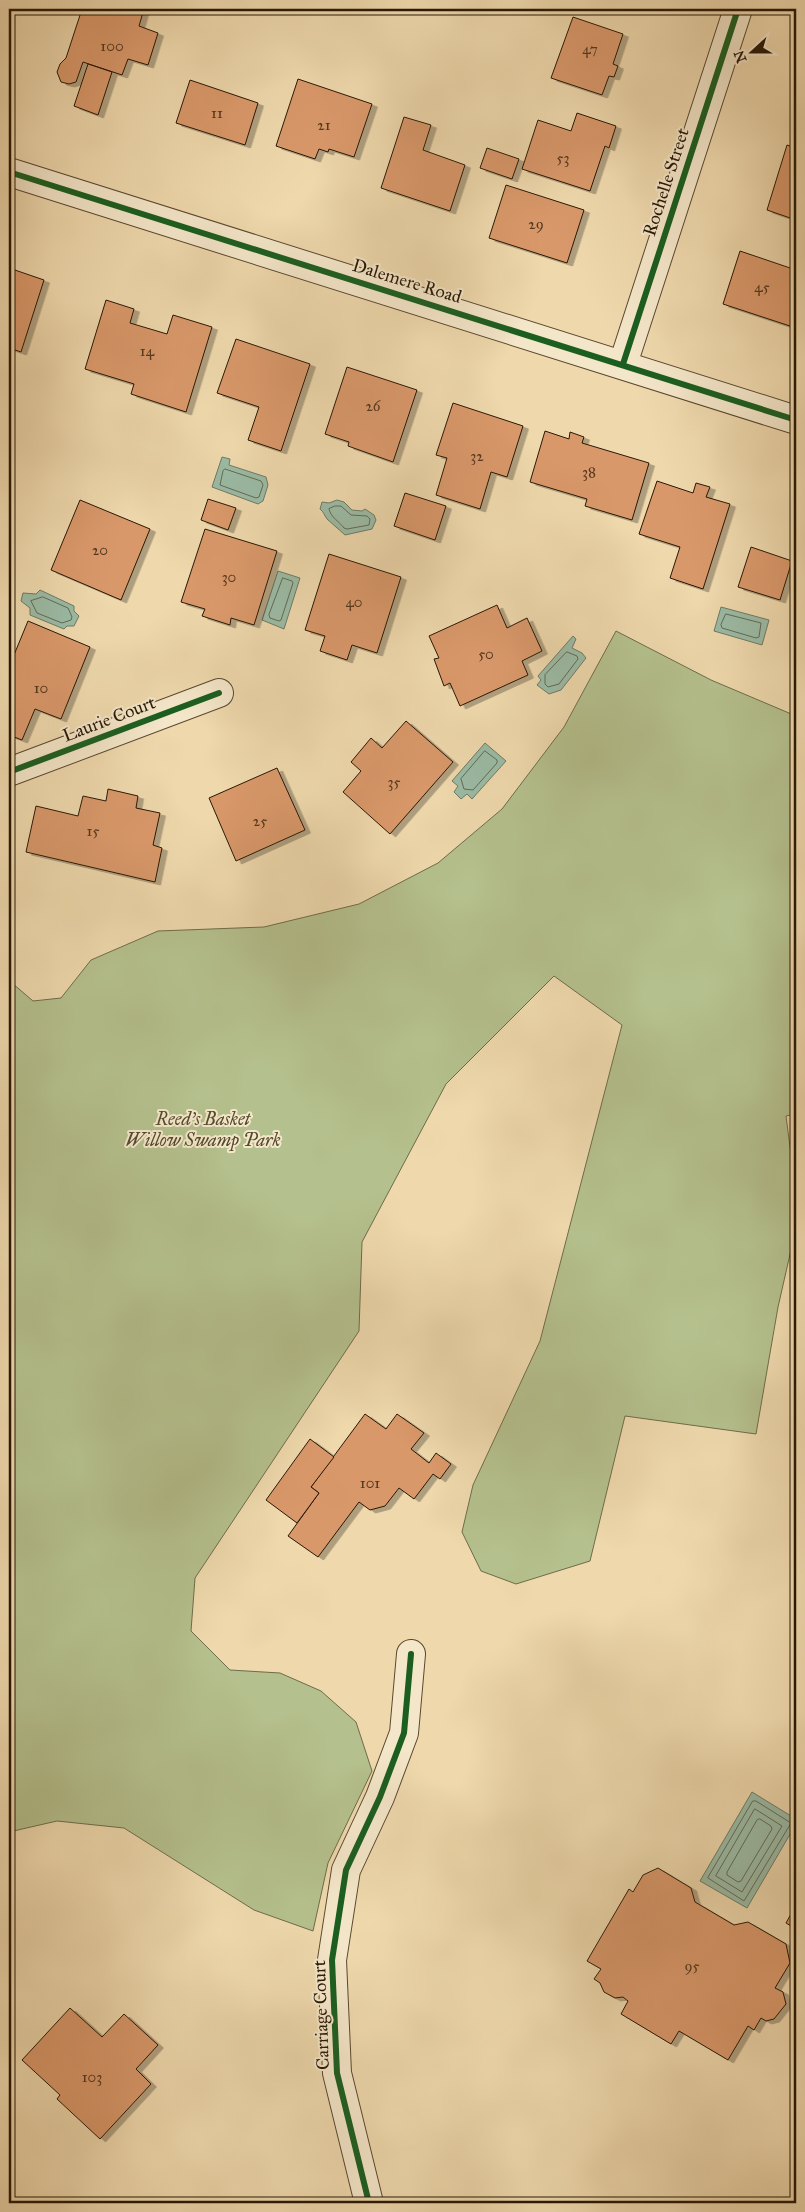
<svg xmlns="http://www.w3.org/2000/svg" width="805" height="2212" font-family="'IM FELL Great Primer',serif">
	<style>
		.green { fill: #b4c08d; stroke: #6e6c49 }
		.water { fill: #9bbba5; stroke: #6d7a65 }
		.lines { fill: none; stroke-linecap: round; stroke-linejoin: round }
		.shore { stroke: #626a55; stroke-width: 1 }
		.building { fill: #d9986a; stroke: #281805; filter: url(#shadow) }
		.street-casing { stroke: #5a482f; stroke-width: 30 }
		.street { stroke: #f4e6c9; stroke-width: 28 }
		.cycleway-casing { stroke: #f4e6c9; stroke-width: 9 }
		.cycleway { stroke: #1b5e20; stroke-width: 6 }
		.labels { text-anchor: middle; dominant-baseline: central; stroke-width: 4; stroke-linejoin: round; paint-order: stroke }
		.number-label { font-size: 15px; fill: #54381e }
		.street-label { font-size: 18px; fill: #281805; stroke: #f4e6c9 }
		.park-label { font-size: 18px; font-style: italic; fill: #524a2e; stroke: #f4e6c9 }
	</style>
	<defs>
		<filter id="shadow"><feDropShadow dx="5.5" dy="3" stdDeviation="0" flood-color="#0004"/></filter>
	</defs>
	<rect width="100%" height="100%" fill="#eed8ac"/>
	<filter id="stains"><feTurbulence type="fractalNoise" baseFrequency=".004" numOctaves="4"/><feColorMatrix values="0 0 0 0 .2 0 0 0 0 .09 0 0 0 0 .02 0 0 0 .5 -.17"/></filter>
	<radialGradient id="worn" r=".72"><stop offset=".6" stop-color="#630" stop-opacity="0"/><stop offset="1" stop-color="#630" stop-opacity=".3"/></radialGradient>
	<!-- green -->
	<path class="green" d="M616,631l95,49 85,36v398l-10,2 10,77v35l-18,79 -22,127 -131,-18 -35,145 -74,23 -35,-13 -19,-39 11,-47 67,-144 82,-316 -68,-49 -108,108 -84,158 -3,89 -164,247 -4,53 39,39 50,3 41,18 35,31 16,49 -44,92 -15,68 -59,-21 -130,-82 -67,-7 -48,11v-855l3,6 21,18 28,-3 30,-38 67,-29 106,-4 95,-23 79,-41 64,-54 62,-82z"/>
	<!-- water -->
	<g class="water">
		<path d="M222,457l8,2 -1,6 37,12 2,8 -5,16 -5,3 -46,-17z"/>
		<path d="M337,500l7,2 8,8 10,1 3,-2 9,6 2,5 -4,9 -27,6c-1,-1 -17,-15 -18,-16 -3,-4 -3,-7 -7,-10l2,-7 7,1z"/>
		<path d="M278,571l22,7 -16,51 -22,-9z"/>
		<path d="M40,590l34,16v5l5,5 -5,10h-7l-3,3 -34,-14v-7l-9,-7 2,-8 13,1z"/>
		<path d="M721,607l48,13 -7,25 -48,-14z"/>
		<path d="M573,636l3,3 -4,9 10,5 4,5 -25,32 -12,4 -12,-9 4,-5 -3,-4z"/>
		<path d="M485,743l21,18 -34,38 -5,-5 -6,5 -7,-7 4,-6 -6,-5z"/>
		<path d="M752,1792l44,27v5l-49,84 -47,-27z"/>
	</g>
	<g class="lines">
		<!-- shore -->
		<g class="shore">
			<path d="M225,469l36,12 2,4 -4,12 -3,1 -36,-13 3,-14z"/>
			<path d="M335,506h6l10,9 16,1 3,3 -1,6 -22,4 -3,-1c-5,-7 -13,-10 -15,-19z"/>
			<path d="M283,578l9,3 1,2 -12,37 -2,1 -9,-3 -1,-3z"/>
			<path d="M43,597l25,11 4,9 -1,3 -9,3 -25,-10 -6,-12z"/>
			<path d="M726,614l35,9 -2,14 -3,1 -34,-10 -1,-3z"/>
			<path d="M567,652l10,4 1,3 -19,25 -11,3 -3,-3v-9z"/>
			<path d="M485,751l12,9v3l-24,27 -9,-1 -3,-10z"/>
			<path d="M753,1801h3l35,22 -47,78 -36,-23z"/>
			<path d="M755,1809l27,17 -40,66 -26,-16z"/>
			<path d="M760,1819l11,7 1,3 -31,52 -3,1 -11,-7v-3l30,-52z"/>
		</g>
	</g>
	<!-- building -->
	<g class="building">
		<path d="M82,9h62l-5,17 19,7 -10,32 -20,-6 -6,16 -39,-13 -7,20 -7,2 -8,-2 -4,-10 3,-8 6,-6z"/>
		<path d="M573,17l50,17 -10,30 5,2 -4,11 -5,-1 -7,19 -51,-17z"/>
		<path d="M88,64l24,8 -14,43 -24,-9z"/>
		<path d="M298,79l74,25 -18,53 -25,-8 -1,3 -9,-3 -4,10 -39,-13z"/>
		<path d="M190,80l68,23 -13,42 -69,-22z"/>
		<path d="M577,113l39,13 -7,22 -4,-2 -15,45 -68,-22 16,-49 33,11z"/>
		<path d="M404,117l27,8 -8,25 42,15 -15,46 -69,-23z"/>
		<path d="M787,145l9,3v72l-29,-10z"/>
		<path d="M487,148l32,11 -7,20 -32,-11z"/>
		<path d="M506,185l78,25 -17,53 -78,-25z"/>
		<path d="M740,251l56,19v58l-73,-24z"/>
		<path d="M9,268l35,12 -23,72 -12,-4z"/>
		<path d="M106,300l28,9 -4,14 37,11 6,-19 39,12 -26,85 -55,-18 3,-10 -49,-15z"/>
		<path d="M236,339l74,25 -29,87 -33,-11 11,-33 -42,-14z"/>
		<path d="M347,367l70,23 -24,72 -45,-16 1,-4 -24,-8z"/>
		<path d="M453,403l70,23 -16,51 -16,-5 -11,37 -44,-14 11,-37 -11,-3z"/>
		<path d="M545,431l24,8 1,-7 14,5 -2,6 67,20 -17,57 -47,-14 2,-7 -57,-17z"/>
		<path d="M657,481l36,12 3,-10 14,4 -4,10 24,7 -27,85 -33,-11 10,-31 -41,-13z"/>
		<path d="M405,493l41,13 -11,34 -41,-14z"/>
		<path d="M208,499l28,9 -8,22 -27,-10z"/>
		<path d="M80,500l70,29 -29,71 -70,-30z"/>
		<path d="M205,529l72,22 -23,74 -23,-7 -1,7 -28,-9 3,-7 -24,-7z"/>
		<path d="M751,547l41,14 -12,39 -42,-13z"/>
		<path d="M329,554l72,23 -24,76 -25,-8 -5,15 -27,-9 5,-15 -20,-6z"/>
		<path d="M796,599v20l-5,-2z"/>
		<path d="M497,605l10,23 20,-10 15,33 -20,10 6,14 -68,31 -10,-23 -6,3 -10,-27 5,-1 -10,-22z"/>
		<path d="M28,621l62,26 -29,72 -26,-10 -13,31 -13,-5v-68z"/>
		<path d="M406,721l47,41 -63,72 -47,-42 18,-21 -10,-9 20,-24 11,10z"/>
		<path d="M277,768l28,62 -69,31 -27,-63z"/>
		<path d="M108,789l30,7 -2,12 24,5 -7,32 9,3 -7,34 -129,-30 10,-46 42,10 5,-20 23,5z"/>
		<path d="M365,1414l21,15 11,-15 27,19 -13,16 18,14 7,-10 15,11 -11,15 -7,-5 -19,25 -15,-11 -14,18 -15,4 -11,-8 -41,55 -30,-21 31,-43 -8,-6z"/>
		<path d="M310,1439l24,18 -23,30 8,6 -22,30 -31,-23z"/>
		<path d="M658,1868l33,20 4,14 39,23 14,-3 38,22 4,19 -15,25 8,4 3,12 -12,15 -8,2 -5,-3 -7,12 -6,-4 -20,34 -49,-29 -8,13 -50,-30 7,-13 -5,-4 -8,1 -11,-6 -4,-9 -6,-4 7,-10 -14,-8 42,-72 4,3 10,-17z"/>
		<path d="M796,1905v24l-10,-6z"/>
		<path d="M70,2008l32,29 22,-23 34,31 -22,24 15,15 -51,55 -43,-40 3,-4 -38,-35z"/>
	</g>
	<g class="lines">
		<!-- street casing -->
		<g class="street-casing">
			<g id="street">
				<path d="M9,172l787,248"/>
				<path d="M623,364l115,-355"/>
				<path d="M9,772l210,-79"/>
				<path d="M369,2203l-32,-130 -5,-113 14,-90 34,-73 24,-64 7,-79"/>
			</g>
		</g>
		<!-- street -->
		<use href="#street" class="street"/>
		<!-- cycleway casing -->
		<g class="cycleway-casing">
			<g id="cycleway">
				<path d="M9,172l787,248"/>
				<path d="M623,364l115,-355"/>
				<path d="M9,772l210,-79"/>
				<path d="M369,2203l-32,-130 -5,-113 14,-90 34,-73 24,-64 7,-79"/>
			</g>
		</g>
		<!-- cycleway -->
		<use href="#cycleway" class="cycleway"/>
	</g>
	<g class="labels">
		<!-- number labels -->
		<g class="number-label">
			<text x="112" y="46">100</text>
			<text x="590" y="49">47</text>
			<text x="217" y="113">11</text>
			<text x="324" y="125">21</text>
			<text x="563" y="158">53</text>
			<text x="536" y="224">29</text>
			<text x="762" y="287">45</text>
			<text x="147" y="351">14</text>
			<text x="373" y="406">26</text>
			<text x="477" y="456">32</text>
			<text x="589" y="472">38</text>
			<text x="100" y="550">20</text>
			<text x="229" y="577">30</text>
			<text x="354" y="602">40</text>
			<text x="486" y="654">50</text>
			<text x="41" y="688">10</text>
			<text x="394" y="782">35</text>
			<text x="260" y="821">25</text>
			<text x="93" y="831">15</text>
			<text x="370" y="1483">101</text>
			<text x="692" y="1966">95</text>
			<text x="92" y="2077">103</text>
		</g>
		<!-- street labels -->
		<g class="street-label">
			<text transform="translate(666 182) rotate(-72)">Rochelle Street</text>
			<text transform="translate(407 281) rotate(17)">Dalemere Road</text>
			<text transform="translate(109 719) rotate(-21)">Laurie Court</text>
			<text transform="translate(321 2015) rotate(-92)">Carriage Court</text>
		</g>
		<!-- park labels -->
		<g class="park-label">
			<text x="203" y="1119">Reed's Basket<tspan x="203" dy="21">Willow Swamp Park</tspan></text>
		</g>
	</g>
	<!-- margin -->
	<rect width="805" height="2212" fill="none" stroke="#eed8ac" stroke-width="30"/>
	<rect x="10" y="10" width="785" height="2192" fill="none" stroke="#281805" stroke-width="2.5"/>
	<rect x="15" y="15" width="775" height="2182" fill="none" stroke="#281805"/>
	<!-- north arrow -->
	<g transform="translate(752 52) rotate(249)" stroke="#f4e6c9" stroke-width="4" paint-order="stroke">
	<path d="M0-4L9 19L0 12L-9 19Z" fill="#281805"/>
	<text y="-8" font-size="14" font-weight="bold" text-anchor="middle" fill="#281805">N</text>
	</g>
	<rect width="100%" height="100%" filter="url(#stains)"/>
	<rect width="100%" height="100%" fill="url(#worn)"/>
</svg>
